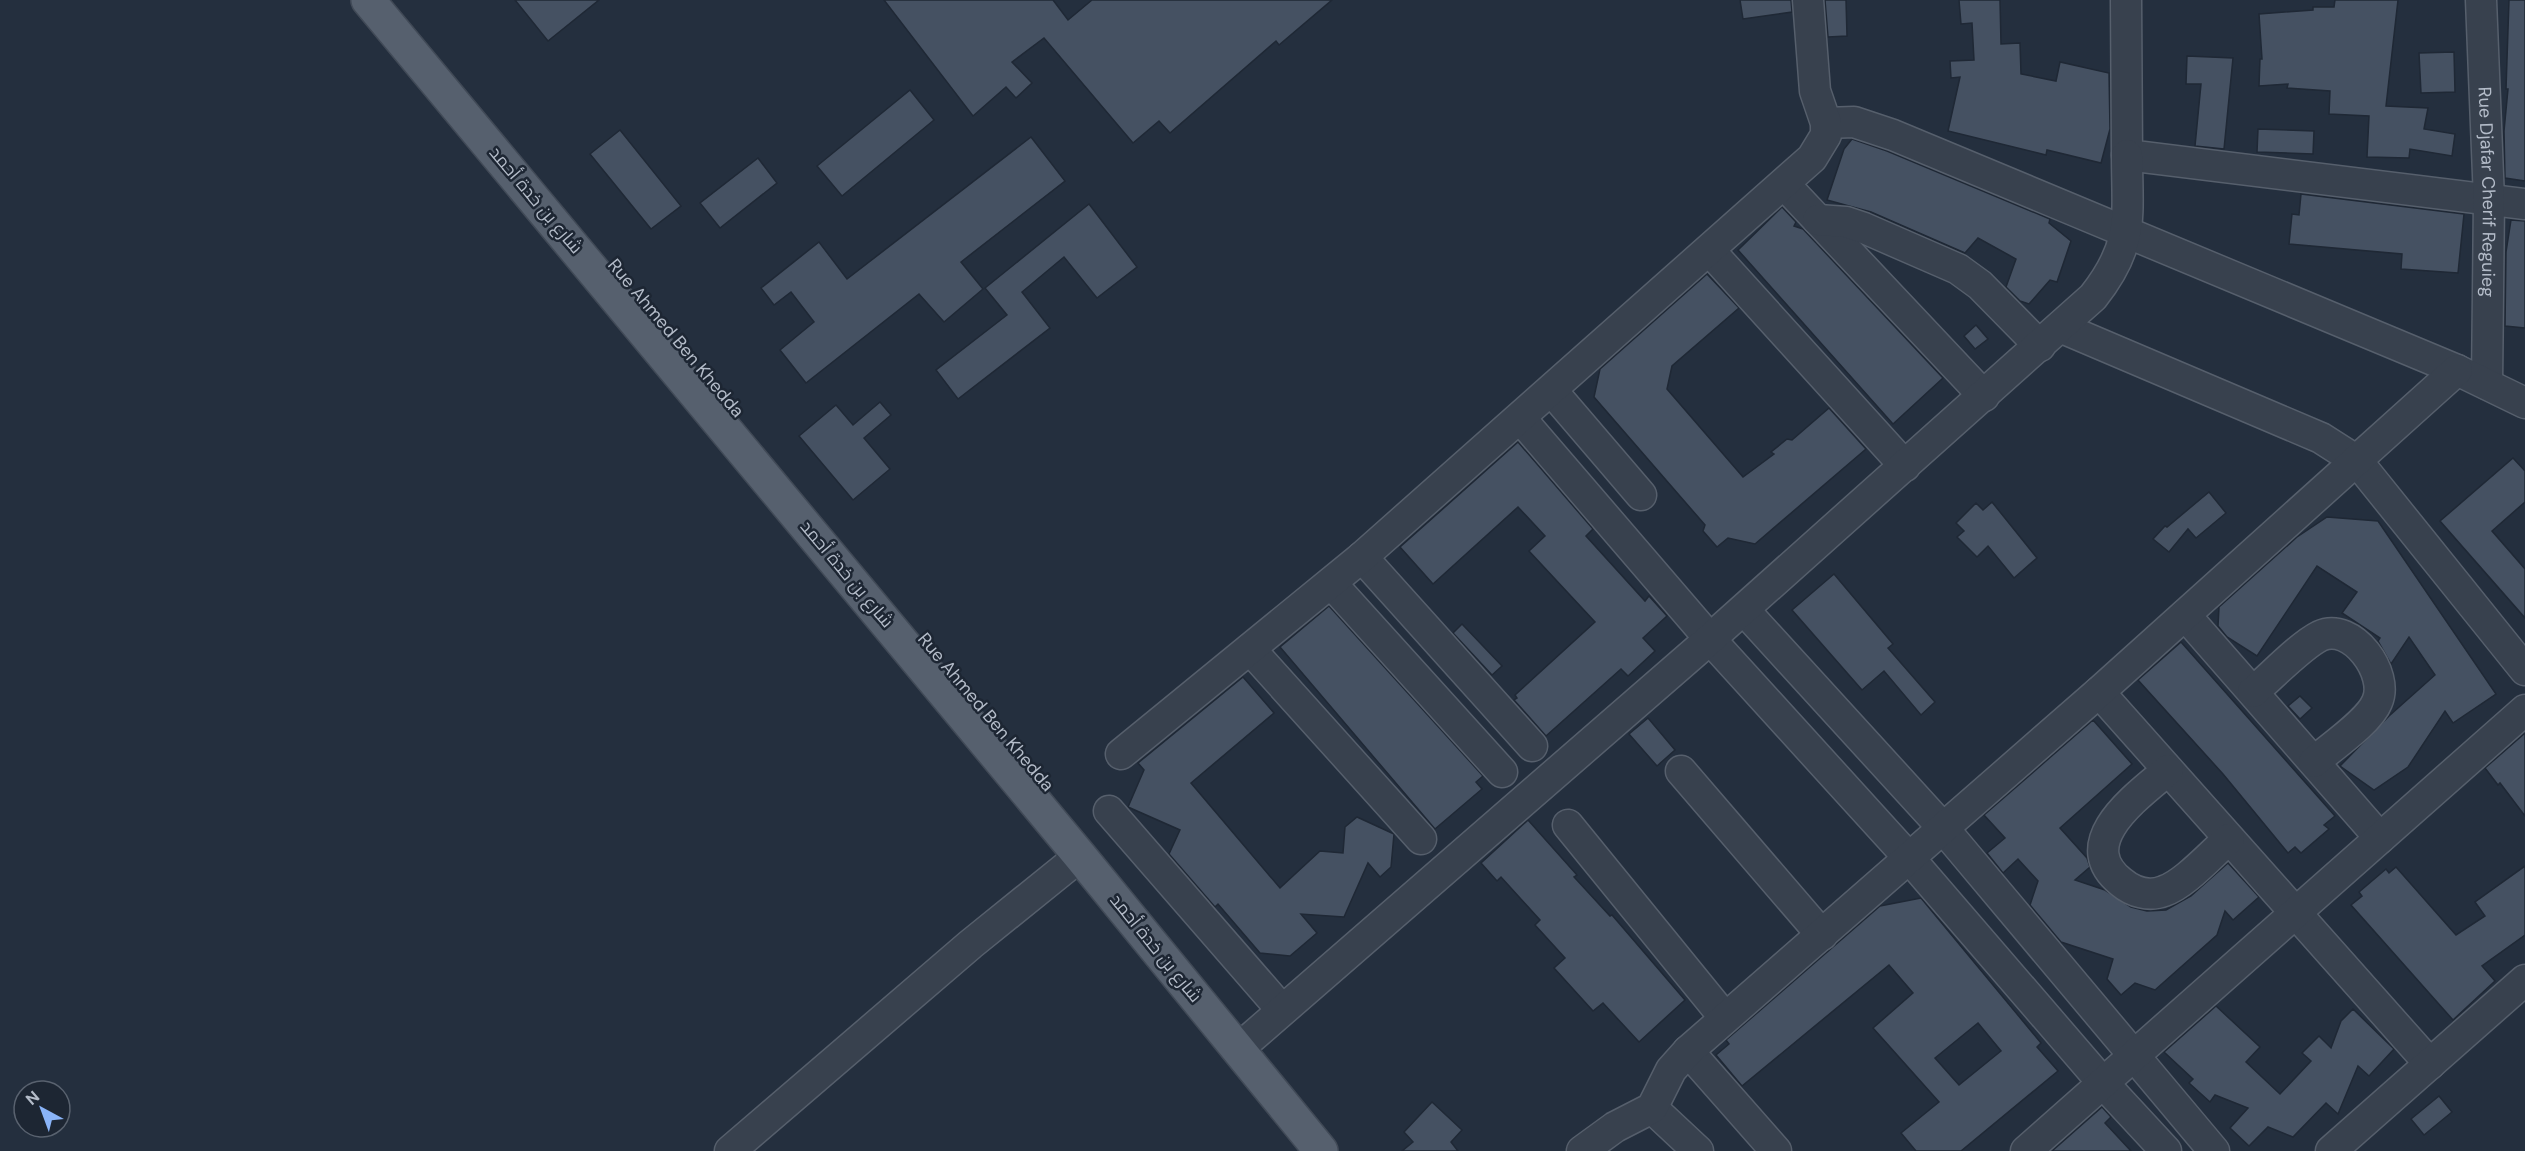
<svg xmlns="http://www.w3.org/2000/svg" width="2525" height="1151" font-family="'DM Sans',Cairo,sans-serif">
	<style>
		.building { fill: #455162; stroke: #1f2835; stroke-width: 1.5; fill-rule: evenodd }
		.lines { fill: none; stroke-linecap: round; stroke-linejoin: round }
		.minor-casing { stroke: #565f6c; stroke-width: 33 }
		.major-casing { stroke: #414a57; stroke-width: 36 }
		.minor { stroke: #38414e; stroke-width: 30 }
		.major { stroke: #56606e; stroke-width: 33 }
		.labels { text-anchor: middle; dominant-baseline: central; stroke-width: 5; stroke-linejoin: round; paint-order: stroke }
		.street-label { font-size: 18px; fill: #b4bcc9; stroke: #1d2633 }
	</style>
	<rect width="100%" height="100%" fill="#242f3e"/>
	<!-- building -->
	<g class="building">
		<path d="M515,0h84l-51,41z"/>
		<path d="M884,0h169l15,20 24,-20h240l-53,45 -3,-4 -106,92 -11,-12 -26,22 -89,-105 -32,24 20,21 -16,15 -10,-11 -33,29z"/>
		<path d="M1740,0h51l1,12 -49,7z"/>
		<path d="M1825,0h21l1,36 -19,1z"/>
		<path d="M1959,0h41l1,44 19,-1 1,31 35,7 4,-19 49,11 1,56 -9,34 -54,-13 -1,5 -98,-24 12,-54 -9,1 -1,-17 24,-1 -2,-37 -11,1z"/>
		<path d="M2335,0h63l-12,106 42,2 -4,21 31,5 -3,22 -42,-7 -1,9 -42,-1 2,-41 -40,-2 1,-23 -43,-3 1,-4 -29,2 1,-27h2l-3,-45 54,-4v-3h21z"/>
		<path d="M2509,0h16v181l-20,-3 -1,-47 4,-42h-2z"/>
		<path d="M2454,52l1,40 -34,1 -2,-40z"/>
		<path d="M2187,56l46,2 -9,91 -29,-3 6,-62h-15z"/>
		<path d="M910,90l24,30 -92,76 -25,-30z"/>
		<path d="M2258,129l56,2 -1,23 -56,-2z"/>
		<path d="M620,130l61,76 -30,23 -61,-75z"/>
		<path d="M1031,137l34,44 -104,81 22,27 -39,33 -25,-28 -113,89 -26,-33 34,-28 -23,-30 -17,13 -13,-17 58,-46 28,37z"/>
		<path d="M1852,139l35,12 163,68 -1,4 22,18 -14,41 -7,-2 -21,24 -9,-3 -14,-14 10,-28 -38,-21 -13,15 -94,-41 -44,-12 17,-51z"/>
		<path d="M758,158l19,25 -57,45 -20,-25z"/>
		<path d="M2301,194l163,20 -6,59 -57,-4 1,-15 -113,-10 3,-30 7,1z"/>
		<path d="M1089,204l48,63 -40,31 -33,-41 -42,35 28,36 -92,71 -22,-29 71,-55 -22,-27z"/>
		<path d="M1782,207l14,15 -2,4 9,3 140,149 -50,46 -155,-174z"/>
		<path d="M2511,220l14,1v107l-20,-2 1,-74z"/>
		<path d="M1707,274l32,34 -67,58 -5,23 76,88 31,-23 -3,-2 16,-13 5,1 37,-32 37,41 -111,95 -27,-6 -11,9 -14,-16 2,-6 -111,-128 6,-28z"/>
		<path d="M1976,325l12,14 -13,10 -11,-13z"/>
		<path d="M880,402l11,13 -27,23 26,31 -37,31 -54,-64 37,-31 17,20z"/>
		<path d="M1518,442l75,87 -7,7 59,65 4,-5 18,20 -24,22 12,13 -27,25 -7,-7 -75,67 -32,-36 3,-2 -2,-3 80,-73 -66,-71 16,-15 -27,-29 -85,77 -33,-37z"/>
		<path d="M2513,458l12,13v31l-33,29 33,38v49l-85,-97z"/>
		<path d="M2209,492l17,21 -30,25 -8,-9 -19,23 -16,-13 12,-13 2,1z"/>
		<path d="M1992,502l45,56 -23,20 -26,-32 -11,11 -20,-20 7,-6 -8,-8 20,-20 7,7z"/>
		<path d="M2327,517l51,4 118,173 -43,29 -8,-12 -37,56 -34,23 -34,-24 49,-50 46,-41 -26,-38 -18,27 -13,-23 2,-3 -38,-25 15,-21 -40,-26 -60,90 -30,-19 -9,-11 1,-19 78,-70z"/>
		<path d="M1834,574l59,70 -5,4 47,54 -14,13 -37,-44 -22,19 -70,-80z"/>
		<path d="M1329,606l154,170 -7,6 6,7 -47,40 -155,-182z"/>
		<path d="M1462,624l40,42 -10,9 -39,-42z"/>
		<path d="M2181,642l154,174 -11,9 5,4 -28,24 -6,-6 -7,6 -65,-79 -85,-94z"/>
		<path d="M1243,677l31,36 -83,70 89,105 40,-37 23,2 2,-26 12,-10 37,17 -3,33 -11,10 -12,-14 -24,54 -43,-3 16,19 -27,23 -30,-3 -42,-49 -3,3 -46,-53 11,-24 -52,-23 16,-37 -6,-7z"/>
		<path d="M2300,696l12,12 -12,11 -12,-13z"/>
		<path d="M1648,718l27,32 -18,16 -28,-32z"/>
		<path d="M2093,720l39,44 -72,64 27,30 3,9 -15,13 30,10 26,17 16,4 19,-1 25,-14 37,-33 31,34 -26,23 -8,-9 -8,24 -62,55 -20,-7 -14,12 -14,-16 6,-20 -52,-17 -31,-37 8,-24 -20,-22 -15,14 -16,-20 18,-15 -21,-23z"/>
		<path d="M2525,733v83l-25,-33 -2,2 -13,-17z"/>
		<path d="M1528,820l49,55 -3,2 36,39 2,-1 73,85 -46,42 -36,-39 -10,8 -39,-43 11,-10 -30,-33 5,-5 -39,-43 -4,4 -16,-18z"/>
		<path d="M2525,866v69l-43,31 13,15 -42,39 -102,-115 11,-9 -3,-4 27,-23 3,4 7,-6 60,68 29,-19 -10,-14z"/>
		<path d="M1921,898l120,145 -4,4 21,24 -97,80h-45l-15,-18 38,-31 -66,-74 40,-35 -24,-28 -147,121 -26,-31 13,-11 -3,-4 154,-134zM1978,1023l23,28 -42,34 -24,-27z"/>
		<path d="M2216,1006l44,41 -14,15 34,32 31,-33 -9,-8 17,-17 12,12 10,-27 12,-12 41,40 -25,27 -11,-10 -20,48 -12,-11 -33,34 -25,-10 -19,19 -19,-18 18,-20 -33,-13 -5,7 -21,-19 4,-4 -29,-27z"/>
		<path d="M2439,1096l13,16 -28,23 -13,-16z"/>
		<path d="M1432,1102l30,28 -11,12 7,9h-56l11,-9 -9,-10z"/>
		<path d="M2102,1107l9,10 -6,6 26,28h-79z"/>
	</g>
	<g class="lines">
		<!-- minor casing -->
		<g class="minor-casing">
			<g id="minor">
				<path d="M2126,0l1,155 398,49"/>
				<path id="s1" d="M2481,0l8,200 -2,184"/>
				<path d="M1826,123l28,-1 39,13 564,235 68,33"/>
				<path d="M1784,184l200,212"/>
				<path d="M1818,220l28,2 18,6 94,41 22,16 60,61"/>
				<path d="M1710,251l195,215"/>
				<path d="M2060,327l261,111 36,23 168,209"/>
				<path d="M1552,391l89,104"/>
				<path d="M1521,419l189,220 200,220 193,224 63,68"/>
				<path d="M1362,557l170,189"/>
				<path d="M1331,583l171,189"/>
				<path d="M1744,610l199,218 271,323"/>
				<path d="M2185,615l195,223"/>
				<path d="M1250,649l171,190"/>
				<path d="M2099,692l331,372"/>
				<path d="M2253,692c18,-15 47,-46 67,-56 32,-15 70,38 57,66 -8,20 -46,45 -63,60"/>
				<path d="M1121,754l241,-197 450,-399 14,-23v-12l-11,-32 -7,-91"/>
				<path d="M2168,770c-29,25 -97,72 -47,112 12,10 28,15 43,9 21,-7 47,-37 65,-52"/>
				<path d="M1681,771l141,164"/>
				<path d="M1109,811l173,199"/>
				<path d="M1568,825l157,193"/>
				<path d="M1252,1037l458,-398 383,-342c42,-53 34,-80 34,-142"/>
				<path d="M1688,1051l88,100"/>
				<path d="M1652,1108l46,43"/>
				<path d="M730,1151l241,-207 109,-88"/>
				<path d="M1582,1151l33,-24 37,-19 19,-38 17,-19 411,-359 358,-322"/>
				<path d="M2026,1151l499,-441"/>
				<path d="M2331,1151l194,-171"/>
			</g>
		</g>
		<!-- major casing -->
		<g class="major-casing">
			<path id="major" d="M368,0l712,856 241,295"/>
		</g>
		<!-- minor -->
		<use href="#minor" class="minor"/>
		<!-- major -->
		<use href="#major" class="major"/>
	</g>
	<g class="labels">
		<!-- street labels -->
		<g class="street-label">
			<text stroke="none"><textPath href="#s1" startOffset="192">Rue Djafar Cherif Reguieg</textPath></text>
			<text transform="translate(536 200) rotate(50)">شارع بن خدة أحمد</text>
			<text transform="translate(676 338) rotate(50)">Rue Ahmed Ben Khedda</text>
			<text transform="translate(847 574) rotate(50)">شارع بن خدة أحمد</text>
			<text transform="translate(986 712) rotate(50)">Rue Ahmed Ben Khedda</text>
			<text transform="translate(1156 948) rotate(51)">شارع بن خدة أحمد</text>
		</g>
	</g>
	<!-- north arrow -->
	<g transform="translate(42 1109) rotate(319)"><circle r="28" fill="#1d2633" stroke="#59626f" stroke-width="1.5"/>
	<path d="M0-4.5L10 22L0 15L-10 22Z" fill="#8ab4f8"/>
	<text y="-9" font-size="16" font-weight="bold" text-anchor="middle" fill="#b4bcc9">N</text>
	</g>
</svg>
